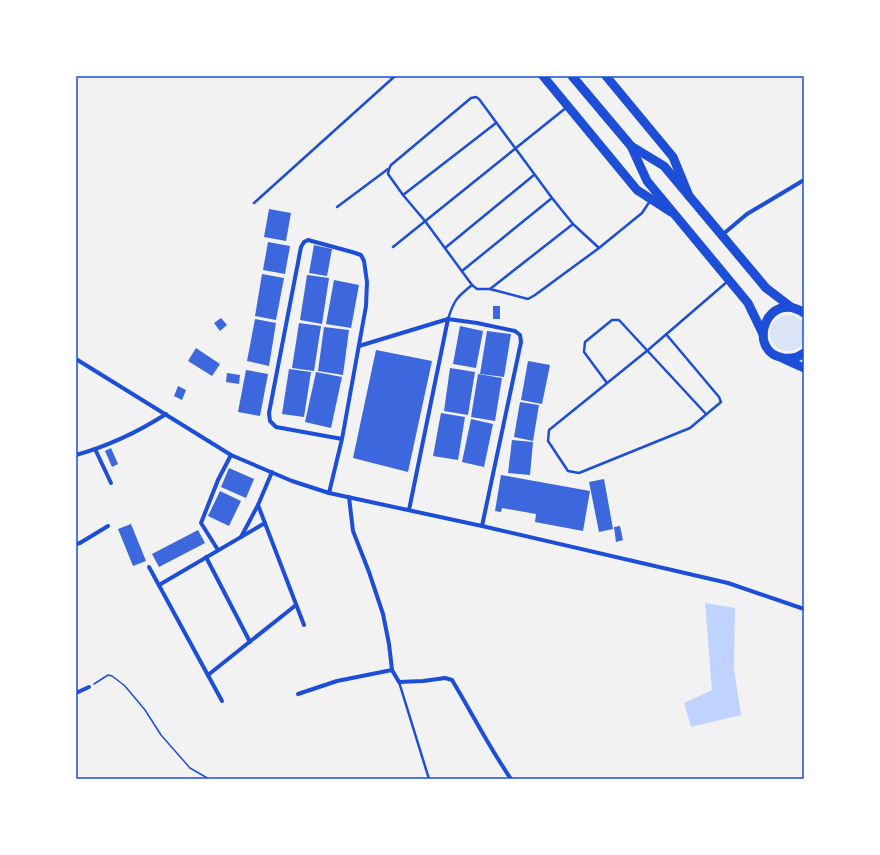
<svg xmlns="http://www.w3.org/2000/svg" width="880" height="855" font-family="Commissioner,sans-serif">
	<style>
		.green { fill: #dbe4f7 }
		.water { fill: #bfd3fe }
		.building { fill: #3d67dc }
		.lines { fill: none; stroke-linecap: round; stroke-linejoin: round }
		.path { stroke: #1d4ed8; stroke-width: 1.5 }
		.service { stroke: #1d4ed8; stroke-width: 2.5 }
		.minor { stroke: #1d4ed8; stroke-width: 4 }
		.primary { stroke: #1d4ed8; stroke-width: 9 }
		.trunk { stroke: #1d4ed8; stroke-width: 9 }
		.neatline { fill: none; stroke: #1d4ed8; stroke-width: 1.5 }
	</style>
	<rect width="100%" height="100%" fill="#f2f2f2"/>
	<!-- green -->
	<circle class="green" cx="788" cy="333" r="18"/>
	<!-- water -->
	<path class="water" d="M705,603l30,5 -1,61 7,46 -50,12 -7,-24 28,-13z"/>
	<!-- building -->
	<g class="building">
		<path d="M269,209l22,4 -5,28 -22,-4z"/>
		<path d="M268,242l22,4 -5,28 -22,-4z"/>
		<path d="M314,245l18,4 -5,27 -18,-3z"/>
		<path d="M262,274l22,4 -8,42 -21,-4z"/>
		<path d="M307,275l22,3 -7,46 -22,-4z"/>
		<path d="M334,280l25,5 -8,43 -25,-4z"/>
		<rect x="493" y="306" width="7" height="13"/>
		<path d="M221,318l6,7 -7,6 -6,-8z"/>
		<path d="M255,319l21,4 -7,43 -22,-5z"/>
		<path d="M299,323l22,3 -7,45 -22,-3z"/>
		<path d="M460,326l23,5 -7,37 -23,-4z"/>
		<path d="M324,327l25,3 -6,45 -25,-4z"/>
		<path d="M487,331l24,3 -7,43 -24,-3z"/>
		<path d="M196,348l24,16 -8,12 -24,-15z"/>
		<path d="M376,350l56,11 -24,111 -55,-14z"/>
		<path d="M528,361l22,4 -8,39 -21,-4z"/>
		<path d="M450,368l25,4 -7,43 -24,-4z"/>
		<path d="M289,369l22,3 -7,45 -22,-3z"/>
		<path d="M246,370l22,4 -8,42 -22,-4z"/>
		<path d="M316,372l26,5 -11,51 -26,-6z"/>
		<path d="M227,373l13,2 -1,9 -13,-2z"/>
		<path d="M478,374l24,4 -7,43 -24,-4z"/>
		<path d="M178,386l8,4 -4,10 -8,-4z"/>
		<path d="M520,402l19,3 -6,36 -19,-4z"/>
		<path d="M441,413l24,4 -7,43 -25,-4z"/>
		<path d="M471,419l22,5 -9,43 -22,-5z"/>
		<path d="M512,440l21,2 -3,33 -22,-2z"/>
		<path d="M111,448l7,16 -6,3 -7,-16z"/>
		<path d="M229,468l25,11 -8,19 -25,-11z"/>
		<path d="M501,475l89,16 -7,40 -48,-9 1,-8 -34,-6 -1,4 -6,-1z"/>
		<path d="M604,479l9,50 -14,3 -10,-50z"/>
		<path d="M220,491l21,10 -12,25 -21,-10z"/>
		<path d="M131,524l15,37 -13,5 -15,-37z"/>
		<path d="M620,526l3,14 -7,2 -2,-15z"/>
		<path d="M198,530l7,13 -46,24 -7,-13z"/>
	</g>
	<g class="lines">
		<!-- path -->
		<path class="path" d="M94,684l14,-9 4,1 4,3 9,7 20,24 16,25 29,33 19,11"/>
		<!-- service -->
		<g class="service">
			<path d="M403,195l93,-72"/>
			<path d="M254,203l141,-127"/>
			<path d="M337,207l51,-38"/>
			<path d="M573,224l-83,65h-13l-5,-4 -47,-64 -22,-26 -15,-21 1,-5 2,-4 80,-67 5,-1 3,2 73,99 21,26 26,24"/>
			<path d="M393,247l174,-140"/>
			<path d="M445,248l89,-73"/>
			<path d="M462,271l90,-73"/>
			<path d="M490,289l38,10 7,-4 64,-47 43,-35 8,-12"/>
			<path d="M448,319c6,-19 9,-22 24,-34"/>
			<path d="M666,334l53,63 2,5 -31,26 -111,45 -11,-2 -20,-30 1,-11 99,-80 80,-69"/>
			<path d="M607,383l-23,-31 1,-10 27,-22h7l87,94"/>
			<path d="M399,682l30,97"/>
		</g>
		<!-- minor -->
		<g class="minor">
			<path d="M722,235l25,-21 57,-34"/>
			<path d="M359,346l89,-27 29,4 38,8 5,4 1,7 -39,184"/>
			<path d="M76,359l155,96 61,26 37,12 153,33 246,57 76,26"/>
			<path d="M95,449l16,34"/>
			<path d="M76,455c32,-9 62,-23 90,-41"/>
			<path d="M272,472l-14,33 46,120"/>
			<path d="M329,493l13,-54 24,-133 1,-24 -3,-21 -3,-6 -9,-3 -44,-12 -4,2 -3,5 -32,166 1,8 6,6 66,12"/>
			<path d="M349,497l4,34 16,41 14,42 6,30 3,26 7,12 24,-1 22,-3 7,2c20,33 37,67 59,99"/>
			<path d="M409,510l39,-191"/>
			<path d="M241,537l17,-32"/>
			<path d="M76,544l4,-1 28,-17"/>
			<path d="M218,550l-17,-27 17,-43 13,-25"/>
			<path d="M206,557l44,85"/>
			<path d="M149,567l73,134"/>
			<path d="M159,585l106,-62"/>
			<path d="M208,675l88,-70"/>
			<path d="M76,693l13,-6"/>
			<path d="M298,694l39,-13 55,-11"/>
		</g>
		<!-- primary -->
		<g class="primary">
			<path d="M572,76l59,70 16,35 101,122 15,31"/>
			<path d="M631,146l33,20 102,122 25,19"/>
			<path d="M804,313c-37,-25 -59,38 -21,45 8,1 15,0 21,-5"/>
			<path d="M784,359l20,9"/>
		</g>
		<!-- trunk -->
		<g class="trunk">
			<path d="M543,76l94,114 34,22"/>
			<path d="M606,76l67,81 16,39"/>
		</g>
	</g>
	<!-- border -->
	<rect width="880" height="855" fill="none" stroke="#ffffff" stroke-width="154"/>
	<rect x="77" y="77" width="726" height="701" class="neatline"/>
</svg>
